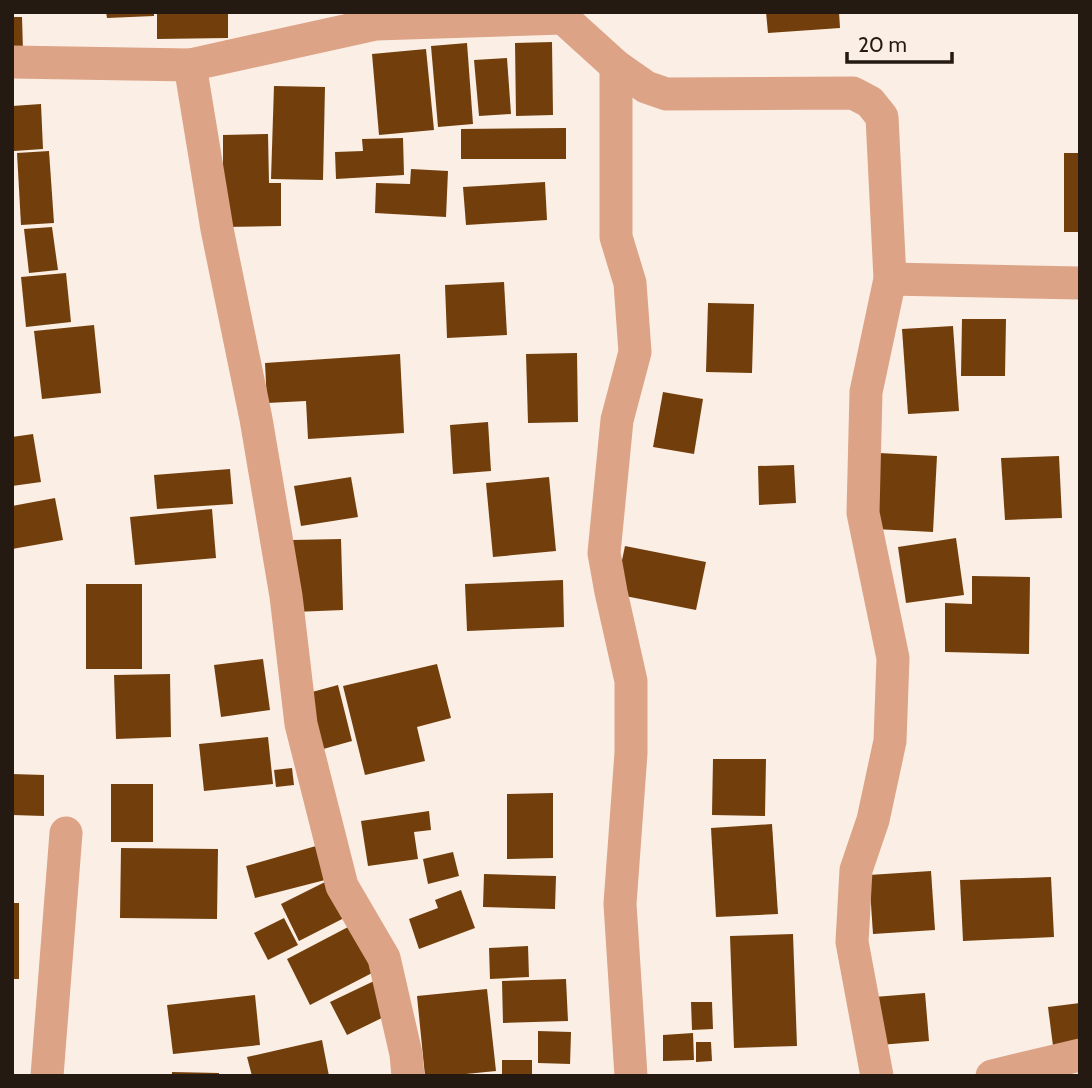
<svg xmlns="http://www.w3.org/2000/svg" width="1092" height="1088" viewBox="0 0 1092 1088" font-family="Cabin,sans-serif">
<rect width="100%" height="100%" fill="#fbeee4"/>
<!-- building -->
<g fill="#723f0c">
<path d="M 106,12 L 154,12 L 154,16 L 107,18 Z"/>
<path d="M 157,12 L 228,12 L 228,38 L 157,39 Z"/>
<path d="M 766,12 L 839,12 L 840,28 L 768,33 Z"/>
<path d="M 12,17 L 22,17 L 23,51 L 12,52 Z"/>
<path d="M 552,42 L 553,115 L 516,116 L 515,43 Z"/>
<path d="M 467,43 L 473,124 L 438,127 L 431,46 Z"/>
<path d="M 426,49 L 434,130 L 379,135 L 372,54 Z"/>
<path d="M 507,58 L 511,114 L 479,116 L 474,60 Z"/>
<path d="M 274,86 L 325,87 L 323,180 L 271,179 Z"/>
<path d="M 41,104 L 43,149 L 14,151 L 12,106 Z"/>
<path d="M 566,128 L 566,159 L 461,159 L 461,129 Z"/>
<path d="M 268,134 L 269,183 L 281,183 L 281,226 L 223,227 L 223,135 Z"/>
<path d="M 403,138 L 404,175 L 336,179 L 335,152 L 363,151 L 362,139 Z"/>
<path d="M 49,151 L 54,223 L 21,225 L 17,153 Z"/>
<rect x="1064" y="153" width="16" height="79"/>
<path d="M 411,169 L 448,171 L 446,217 L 375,213 L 376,183 L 410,184 Z"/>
<path d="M 545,182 L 547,220 L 466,225 L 463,187 Z"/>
<path d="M 52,227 L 58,270 L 29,273 L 24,229 Z"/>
<path d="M 66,273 L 71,322 L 26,327 L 21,277 Z"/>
<path d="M 504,282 L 507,335 L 447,338 L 445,285 Z"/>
<path d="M 708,303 L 754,304 L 752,373 L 706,372 Z"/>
<path d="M 962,319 L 1006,319 L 1005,376 L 961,376 Z"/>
<path d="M 94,325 L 101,393 L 42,399 L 34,331 Z"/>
<path d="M 953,326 L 959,411 L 908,414 L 902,329 Z"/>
<path d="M 577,353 L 578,422 L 528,423 L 526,354 Z"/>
<path d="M 400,354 L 404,433 L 308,439 L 306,401 L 267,403 L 265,363 Z"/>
<path d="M 663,392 L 703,399 L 694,454 L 653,447 Z"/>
<path d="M 488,422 L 491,471 L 453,474 L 450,425 Z"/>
<path d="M 33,434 L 41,482 L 12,486 L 12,437 Z"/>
<path d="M 879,453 L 937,456 L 933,532 L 875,529 Z"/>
<path d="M 1059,456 L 1062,518 L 1005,520 L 1001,458 Z"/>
<path d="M 794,465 L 796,503 L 759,505 L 758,466 Z"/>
<path d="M 230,469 L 233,504 L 157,509 L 154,475 Z"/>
<path d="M 351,477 L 358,517 L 301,526 L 294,486 Z"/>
<path d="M 549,477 L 556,551 L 493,557 L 486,483 Z"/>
<path d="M 55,498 L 63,540 L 12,549 L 12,506 Z"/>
<path d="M 212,509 L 216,558 L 135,565 L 130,517 Z"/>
<path d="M 956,538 L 964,595 L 906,603 L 898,547 Z"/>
<path d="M 341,539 L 343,610 L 294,612 L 292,540 Z"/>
<path d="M 625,546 L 706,562 L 696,610 L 615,594 Z"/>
<path d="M 972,576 L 1030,577 L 1029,654 L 945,652 L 945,603 L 972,604 Z"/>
<path d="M 563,580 L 564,627 L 467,631 L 465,584 Z"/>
<rect x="86" y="584" width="56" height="85"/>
<path d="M 263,659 L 270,710 L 221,717 L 214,665 Z"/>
<path d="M 437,664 L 451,718 L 417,727 L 425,761 L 365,775 L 343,686 Z"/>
<path d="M 170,674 L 171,737 L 116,739 L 114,675 Z"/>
<path d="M 338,685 L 352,741 L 316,751 L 301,695 Z"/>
<path d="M 268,737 L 273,784 L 204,791 L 199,744 Z"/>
<path d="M 713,759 L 766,759 L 765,816 L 712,815 Z"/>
<path d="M 292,768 L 294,785 L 276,787 L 274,770 Z"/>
<path d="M 12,774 L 44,775 L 44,816 L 12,815 Z"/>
<rect x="111" y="784" width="42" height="58"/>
<path d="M 553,793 L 553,858 L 507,859 L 507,794 Z"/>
<path d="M 429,811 L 431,830 L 414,832 L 418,859 L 368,866 L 361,821 Z"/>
<path d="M 772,824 L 778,914 L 716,917 L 711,828 Z"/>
<path d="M 316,846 L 325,880 L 255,898 L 246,866 Z"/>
<path d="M 121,848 L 218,849 L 217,919 L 120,918 Z"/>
<path d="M 453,852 L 459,876 L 428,884 L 423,859 Z"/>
<path d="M 931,871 L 935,930 L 873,934 L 869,875 Z"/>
<path d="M 484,874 L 556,876 L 555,909 L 483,907 Z"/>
<path d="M 1051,877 L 1054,937 L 963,941 L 960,880 Z"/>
<path d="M 331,879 L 350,915 L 299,941 L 281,904 Z"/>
<path d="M 461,890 L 475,928 L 419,949 L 409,919 L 438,908 L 435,900 Z"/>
<rect x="12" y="903" width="7" height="76"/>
<path d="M 284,918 L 298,945 L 268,960 L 254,933 Z"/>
<path d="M 350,926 L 374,972 L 310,1005 L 287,959 Z"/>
<path d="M 793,934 L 797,1046 L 734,1048 L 730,936 Z"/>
<path d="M 528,946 L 529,977 L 490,979 L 489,948 Z"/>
<path d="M 566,979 L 568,1021 L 503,1023 L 502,981 Z"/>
<path d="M 374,981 L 390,1014 L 347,1035 L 330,1002 Z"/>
<path d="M 487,989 L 496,1071 L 446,1076 L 425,1076 L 417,996 Z"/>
<path d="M 925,993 L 929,1041 L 879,1045 L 874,997 Z"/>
<path d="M 255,995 L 260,1045 L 173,1054 L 167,1005 Z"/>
<path d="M 691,1002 L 712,1002 L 713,1029 L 692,1030 Z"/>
<path d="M 1080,1003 L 1080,1042 L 1053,1046 L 1048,1007 Z"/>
<path d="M 538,1031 L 571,1032 L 570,1064 L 538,1063 Z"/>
<path d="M 693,1033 L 694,1060 L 663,1061 L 663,1035 Z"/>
<path d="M 322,1040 L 329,1076 L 252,1076 L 247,1057 Z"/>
<path d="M 696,1042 L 711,1042 L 712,1061 L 696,1062 Z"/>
<rect x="502" y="1060" width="30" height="16"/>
<path d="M 172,1072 L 219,1073 L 219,1076 L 172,1076 Z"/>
</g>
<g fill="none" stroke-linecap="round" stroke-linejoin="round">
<!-- minor -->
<g stroke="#dca386" stroke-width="33">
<path d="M 12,62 L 190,65 L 376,24 L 563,18 L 616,66 L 646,87 L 666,94 L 853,93 L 870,102 L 882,117 L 890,279 L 866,392 L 863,513 L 893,658 L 890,741 L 873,820 L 856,870 L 852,942 L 877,1076"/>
<path d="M 190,65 L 217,229 L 256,419 L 286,596 L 301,724 L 342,886 L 384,958 L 406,1054 L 408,1076"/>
<path d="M 616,66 L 616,237 L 630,283 L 635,352 L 617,420 L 604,553 L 611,592 L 631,681 L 631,753 L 620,904 L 631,1076"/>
<path d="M 890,279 L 1080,283"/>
<path d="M 47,1076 L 66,833"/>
<path d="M 992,1076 L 1080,1055"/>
</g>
</g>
<!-- border -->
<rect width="1092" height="1088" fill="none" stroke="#251a11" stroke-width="28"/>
<!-- scale -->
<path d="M847 52v10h105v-10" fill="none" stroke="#251a11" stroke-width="3.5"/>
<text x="858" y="52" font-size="21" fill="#251a11" stroke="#fbeee4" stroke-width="5" paint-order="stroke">20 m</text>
</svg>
